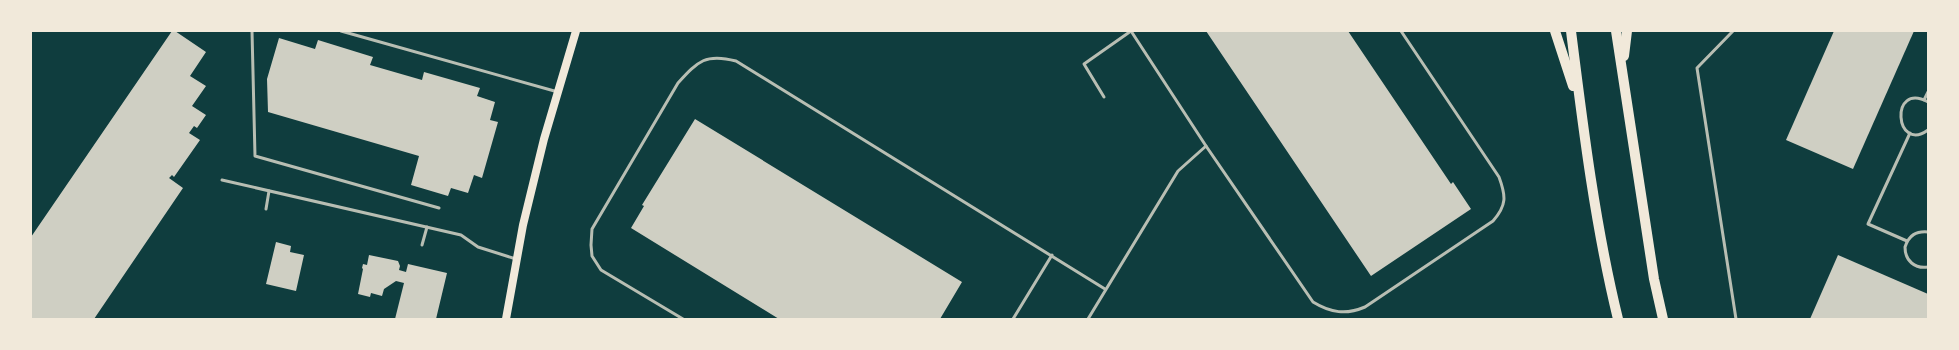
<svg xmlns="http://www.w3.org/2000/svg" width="1959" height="350" viewBox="0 0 1959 350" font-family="Bitter,serif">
<rect width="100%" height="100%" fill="#0f3d3e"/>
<!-- building -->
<g fill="#cfcfc3">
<path d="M 172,31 L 175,31 L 206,52 L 190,76 L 206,86 L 192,106 L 206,115 L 197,128 L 194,126 L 189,133 L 200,140 L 174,177 L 172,175 L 169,178 L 183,188 L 94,319 L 31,319 L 31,237 Z"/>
<path d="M 1206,31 L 1348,31 L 1451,184 L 1453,182 L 1471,209 L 1371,276 Z"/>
<path d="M 1834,31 L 1914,31 L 1853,169 L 1786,140 Z"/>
<path d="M 279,38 L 315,49 L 318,40 L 373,57 L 370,65 L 422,80 L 424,72 L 480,88 L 477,96 L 495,102 L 490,120 L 498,122 L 482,178 L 474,175 L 468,193 L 451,188 L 448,196 L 411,185 L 419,156 L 268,112 L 267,79 Z"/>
<path d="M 695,119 L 962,282 L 940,319 L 779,319 L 631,228 L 644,206 L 642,205 Z"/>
<path d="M 276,242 L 291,246 L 290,252 L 304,255 L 296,291 L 266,284 Z"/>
<path d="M 369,255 L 398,261 L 400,266 L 399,270 L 406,272 L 408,264 L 447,273 L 436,319 L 395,319 L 404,283 L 396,281 L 384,289 L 382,296 L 371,293 L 370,297 L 358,294 L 363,269 L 362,268 L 363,264 L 367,265 Z"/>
<path d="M 1838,255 L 1928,294 L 1928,319 L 1810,319 Z"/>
</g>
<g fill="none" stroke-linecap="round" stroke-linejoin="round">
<!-- service -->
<g stroke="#b8beb3" stroke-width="3">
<path d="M 252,31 L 255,156 L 439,208"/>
<path d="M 341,31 L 558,92"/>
<path d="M 1131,31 L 1206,146"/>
<path d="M 1733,31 L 1697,68 L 1736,319"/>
<path d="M 1104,97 L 1084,64 L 1131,31"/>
<path d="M 1924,100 L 1928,92"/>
<path d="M 1928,102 C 1889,81 1895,154 1928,130"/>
<path d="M 222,180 L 461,235 L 478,247 L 516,259"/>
<path d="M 266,209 L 269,191"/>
<path d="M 1928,232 C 1916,231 1909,235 1905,247 C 1905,261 1915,269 1928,267"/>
<path d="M 1907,241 L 1868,224 L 1910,133"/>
<path d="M 422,245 L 427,227"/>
<path d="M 683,319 L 601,270 L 592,256 L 591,245 L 592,229 L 678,83 C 698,61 706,53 736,61 L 1105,289"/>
<path d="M 1013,319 L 1052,255"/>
<path d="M 1088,319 L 1178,171 L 1206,146 L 1313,302 C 1331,313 1346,315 1365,307 L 1493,221 C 1507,205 1506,196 1499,177 L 1401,31"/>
</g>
<!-- secondary -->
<path stroke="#f1e9da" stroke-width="8" d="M 506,319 L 523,225 L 544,139 L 576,31"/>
<!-- motorway -->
<g stroke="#f1e9da" stroke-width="10">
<path d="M 1555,31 L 1573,86"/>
<path d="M 1571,31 C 1583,127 1595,225 1618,319"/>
<path d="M 1616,31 L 1654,279 L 1663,319"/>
<path d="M 1624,56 L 1627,31"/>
</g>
</g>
<!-- border -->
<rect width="1959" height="350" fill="none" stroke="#f1e9da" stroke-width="64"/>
</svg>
